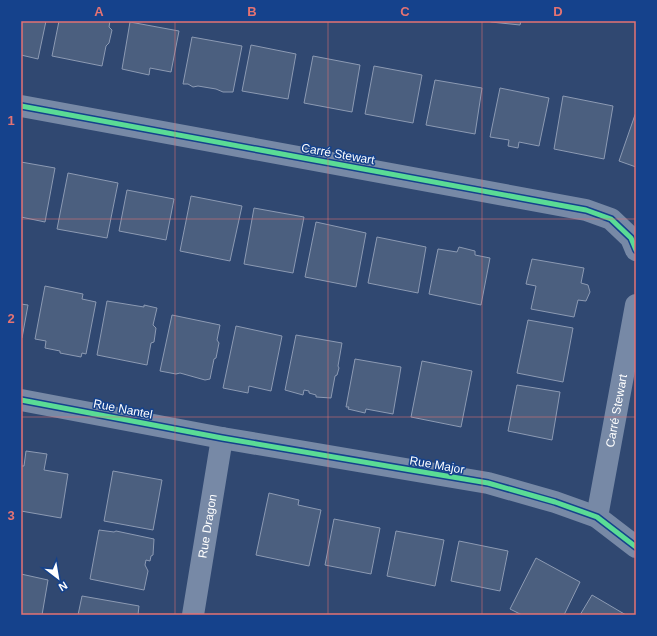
<svg xmlns="http://www.w3.org/2000/svg" width="657" height="636" viewBox="0 0 657 636" font-family="Helvetica,sans-serif">
<rect width="100%" height="100%" fill="#304871"/>
<!-- building -->
<g fill="#4b5f7f" stroke="#8c9ab3">
<path d="M 21,21 L 46,21 L 38,59 L 21,55 Z"/>
<path d="M 59,21 L 110,21 L 109,27 L 112,30 L 109,43 L 106,46 L 102,66 L 52,56 Z"/>
<path d="M 489,21 L 521,21 L 520,25 L 491,22 Z"/>
<path d="M 130,22 L 179,31 L 171,72 L 150,68 L 149,75 L 122,69 Z"/>
<path d="M 192,37 L 242,46 L 233,92 L 223,92 L 216,89 L 198,86 L 193,87 L 188,84 L 183,84 Z"/>
<path d="M 251,45 L 296,54 L 288,99 L 242,91 Z"/>
<path d="M 313,56 L 360,65 L 352,112 L 304,103 Z"/>
<path d="M 374,66 L 422,75 L 413,123 L 365,114 Z"/>
<path d="M 435,80 L 482,88 L 475,134 L 426,125 Z"/>
<path d="M 500,88 L 549,98 L 539,146 L 519,142 L 518,148 L 508,146 L 509,140 L 490,137 Z"/>
<path d="M 563,96 L 613,106 L 604,159 L 554,149 Z"/>
<path d="M 636,112 L 636,167 L 619,161 Z"/>
<path d="M 21,162 L 55,168 L 45,222 L 21,217 Z"/>
<path d="M 68,173 L 118,183 L 107,238 L 57,229 Z"/>
<path d="M 127,190 L 174,199 L 166,240 L 119,231 Z"/>
<path d="M 191,196 L 242,206 L 230,261 L 180,251 Z"/>
<path d="M 254,208 L 304,217 L 293,273 L 244,264 Z"/>
<path d="M 316,222 L 366,233 L 356,287 L 305,277 Z"/>
<path d="M 377,237 L 426,247 L 418,293 L 368,283 Z"/>
<path d="M 459,247 L 475,251 L 475,255 L 490,258 L 481,305 L 429,294 L 438,249 L 457,252 Z"/>
<path d="M 532,259 L 584,268 L 581,283 L 588,285 L 590,292 L 586,301 L 578,300 L 574,317 L 531,309 L 536,286 L 526,284 Z"/>
<path d="M 45,286 L 83,294 L 82,299 L 96,302 L 86,354 L 82,353 L 81,357 L 60,353 L 60,351 L 45,348 L 46,341 L 35,339 Z"/>
<path d="M 107,301 L 144,307 L 144,305 L 157,308 L 153,325 L 156,328 L 154,342 L 151,343 L 147,365 L 97,355 Z"/>
<path d="M 21,304 L 28,305 L 22,338 L 21,338 Z"/>
<path d="M 172,315 L 220,325 L 217,340 L 219,343 L 216,358 L 214,359 L 210,379 L 205,380 L 180,373 L 176,374 L 160,371 Z"/>
<path d="M 528,320 L 573,328 L 563,382 L 517,373 Z"/>
<path d="M 236,326 L 282,336 L 271,391 L 249,386 L 248,393 L 223,388 Z"/>
<path d="M 296,335 L 342,343 L 338,366 L 339,368 L 337,375 L 335,376 L 331,398 L 316,397 L 316,395 L 309,393 L 309,391 L 304,390 L 303,395 L 285,390 Z"/>
<path d="M 355,359 L 401,367 L 393,414 L 366,409 L 365,413 L 348,409 L 349,407 L 346,407 Z"/>
<path d="M 422,361 L 472,371 L 461,427 L 411,417 Z"/>
<path d="M 517,385 L 560,392 L 552,440 L 508,431 Z"/>
<path d="M 26,451 L 47,454 L 44,470 L 68,474 L 61,518 L 21,511 L 21,466 L 24,466 Z"/>
<path d="M 113,471 L 162,480 L 153,530 L 104,521 Z"/>
<path d="M 269,493 L 299,500 L 298,505 L 321,510 L 309,566 L 256,555 Z"/>
<path d="M 334,519 L 380,528 L 371,574 L 325,565 Z"/>
<path d="M 99,530 L 114,532 L 116,531 L 154,539 L 153,555 L 151,556 L 150,561 L 146,560 L 145,565 L 148,571 L 144,590 L 90,579 Z"/>
<path d="M 396,531 L 444,540 L 435,586 L 387,576 Z"/>
<path d="M 459,541 L 508,551 L 500,591 L 451,581 Z"/>
<path d="M 536,558 L 580,582 L 564,615 L 522,615 L 510,609 Z"/>
<path d="M 21,574 L 48,580 L 42,615 L 21,615 Z"/>
<path d="M 592,595 L 626,615 L 580,615 Z"/>
<path d="M 82,596 L 139,606 L 138,615 L 78,615 Z"/>
</g>
<g fill="none" stroke-linecap="round" stroke-linejoin="round">
<!-- street -->
<g stroke="#7789a6" stroke-width="22">
<path d="M 21,106 L 586,210 L 611,219 L 631,238 L 636,250"/>
<path d="M 21,400 L 222,438 L 488,483 L 555,502 L 597,517 L 636,547"/>
<path id="s1" d="M 597,517 L 636,305"/>
<path id="s2" d="M 193,615 L 222,438"/>
</g>
<defs>
<g id="cycleway">
<path d="M 21,106 L 586,210 L 611,219 L 631,238 L 636,250"/>
<path d="M 21,400 L 222,438 L 488,483 L 555,502 L 597,517 L 636,547"/>
</g>
</defs>
<!-- cycleway casing -->
<use href="#cycleway" stroke="#15428c" stroke-width="8"/>
<!-- cycleway -->
<use href="#cycleway" stroke="#5adb95" stroke-width="5"/>
</g>
<!-- grid -->
<path fill="none" stroke="#e47373" stroke-width="1" stroke-opacity="0.55" d="M 175,21 L 175,615M 328,21 L 328,615M 482,21 L 482,615M 21,219 L 636,219M 21,417 L 636,417"/>
<g text-anchor="middle" dominant-baseline="central" stroke-width="3" stroke-linejoin="round" paint-order="stroke">
<!-- street labels -->
<g font-size="12" fill="#fff" stroke="#15428c">
<text transform="translate(338 154) rotate(10)">Carré Stewart</text>
<text transform="translate(123 409) rotate(11)">Rue Nantel</text>
<text stroke="none"><textPath href="#s1" startOffset="108">Carré Stewart</textPath></text>
<text transform="translate(437 465) rotate(10)">Rue Major</text>
<text stroke="none"><textPath href="#s2" startOffset="90">Rue Dragon</textPath></text>
</g>
</g>
<!-- border -->
<rect width="657" height="636" fill="none" stroke="#15428c" stroke-width="44"/>
<!-- north arrow -->
<g transform="translate(58 578) rotate(149)" stroke="#15428c" stroke-width="3" paint-order="stroke">
<path d="M0-3L7 15L0 10L-7 15Z" fill="#ffffff"/>
<text y="-6" font-size="11" font-weight="bold" text-anchor="middle" fill="#ffffff">N</text>
</g>
<rect x="22" y="22" width="613" height="592" fill="none" stroke="#e47373" stroke-width="1.5"/>
<g font-size="13" text-anchor="middle" font-weight="bold" fill="#e47373">
<text x="99" y="16">A</text>
<text x="252" y="16">B</text>
<text x="405" y="16">C</text>
<text x="558" y="16">D</text>
<text x="11" y="125">1</text>
<text x="11" y="323">2</text>
<text x="11" y="520">3</text>
</g>
</svg>
